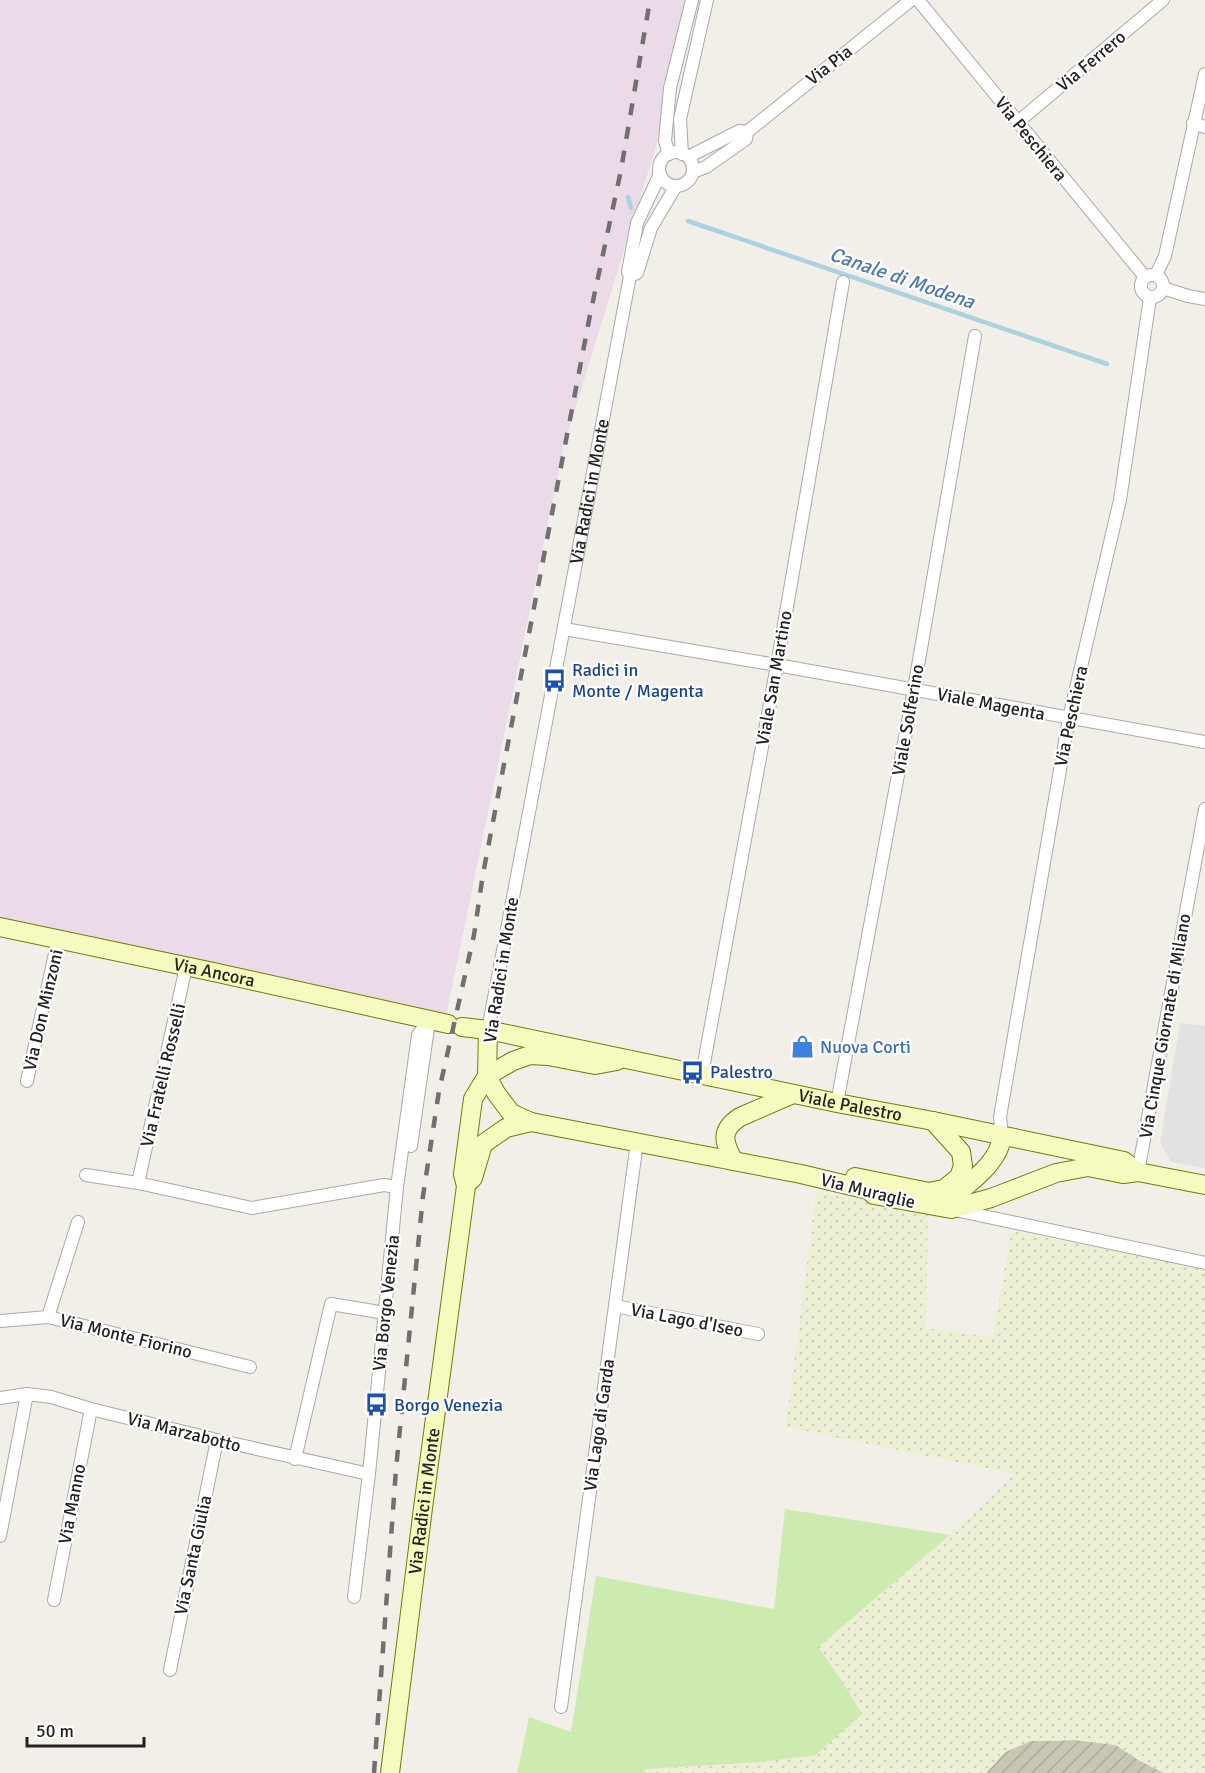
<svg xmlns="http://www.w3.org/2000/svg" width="1205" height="1773" viewBox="0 0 1205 1773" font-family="Signika,sans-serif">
<defs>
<pattern id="construction-furrows" width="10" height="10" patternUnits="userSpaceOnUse" patternTransform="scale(1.5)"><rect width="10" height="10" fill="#c7c7b4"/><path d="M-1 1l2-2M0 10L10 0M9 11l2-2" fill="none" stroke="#abab9a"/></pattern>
<pattern id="farmland-dots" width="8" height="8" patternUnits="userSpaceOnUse" patternTransform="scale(1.5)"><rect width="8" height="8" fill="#eef0d5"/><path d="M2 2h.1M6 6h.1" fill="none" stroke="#ccceb7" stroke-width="1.8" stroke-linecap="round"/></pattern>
</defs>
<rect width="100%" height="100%" fill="#f2efe9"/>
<!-- industrial -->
<path fill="#ebdbe8" d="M 0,0 L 694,0 L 670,101 L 564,445 L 446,1016 L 0,925 Z"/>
<!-- construction -->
<path fill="url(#construction-furrows)" d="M 1075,1740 L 1116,1745 L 1137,1759 L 1164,1773 L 986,1773 L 1005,1752 L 1031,1741 Z"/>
<!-- farmland -->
<path fill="url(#farmland-dots)" d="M 816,1192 L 928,1211 L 926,1328 L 993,1337 L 1011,1231 L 1205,1268 L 1205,1773 L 1164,1773 L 1137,1759 L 1116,1745 L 1075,1740 L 1031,1741 L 1005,1752 L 986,1773 L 643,1773 L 644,1769 L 762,1762 L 816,1755 L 842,1681 L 817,1647 L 950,1535 L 1015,1474 L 786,1427 Z"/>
<!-- grass -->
<path fill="#cdebb0" d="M 785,1509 L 950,1535 L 818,1647 L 842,1681 L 862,1714 L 816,1755 L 762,1762 L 645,1769 L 643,1773 L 517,1773 L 529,1717 L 571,1732 L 596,1576 L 774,1609 Z"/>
<!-- parking -->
<path fill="#e2e2e2" d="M 1180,1023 L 1205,1026 L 1205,1168 L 1171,1162 L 1160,1143 Z"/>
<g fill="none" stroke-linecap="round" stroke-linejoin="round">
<!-- stream -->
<g stroke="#aad3df" stroke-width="4.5">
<path d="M 628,197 L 631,208"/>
<path d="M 688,221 L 1107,364"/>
</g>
<defs>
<g id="street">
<path d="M 918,0 L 1145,277"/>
<path d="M 1018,122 L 1163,0"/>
<path d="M 1193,123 L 1205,127"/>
<circle cx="676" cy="169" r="17"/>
<path d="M 669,154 L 665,141 L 670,88 L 692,0"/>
<path d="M 682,154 L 680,119 L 707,0"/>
<path d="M 688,157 L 739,131 L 747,132"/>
<path d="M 693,172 L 706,167 L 746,139 L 747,132 L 911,0"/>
<circle cx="1152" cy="286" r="11"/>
<path d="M 1156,275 L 1165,256 L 1205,74"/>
<path d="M 630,276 L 637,273 L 651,228 L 676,186"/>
<path d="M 1163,288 L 1188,296 L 1205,299"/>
<path d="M 564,629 L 777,665 L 1205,742"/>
<path id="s1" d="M 488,1030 L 630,276 L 628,272 L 637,223 L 660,174"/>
<path d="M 702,1074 L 777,665 L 843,282"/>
<path d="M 27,1081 L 58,940"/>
<path d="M 837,1103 L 914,689 L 975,336"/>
<path d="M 1002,1136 L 1000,1117 L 1069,718 L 1120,500 L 1150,298"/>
<path d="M 411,1146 L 429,1021"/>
<path d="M 1138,1172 L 1205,809"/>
<path d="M 86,1175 L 138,1183 L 252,1208 L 384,1185 L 397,1187"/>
<path d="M 138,1183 L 186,967"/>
<path d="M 955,1210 L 1205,1263"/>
<path d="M 615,1306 L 758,1334"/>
<path d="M 48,1317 L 78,1222"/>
<path d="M 0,1321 L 48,1317 L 250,1367"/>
<path d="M 0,1398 L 27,1394 L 51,1397 L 91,1409 L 217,1440 L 369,1474"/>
<path d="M 295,1459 L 331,1304 L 385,1313"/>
<path d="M 0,1536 L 27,1394"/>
<path d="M 354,1597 L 369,1474 L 397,1187 L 418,1035 L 429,1020"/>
<path d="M 54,1600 L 91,1409"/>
<path d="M 170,1670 L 217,1440"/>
<path d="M 561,1707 L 637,1142"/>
</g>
<g id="secondary">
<path id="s2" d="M 0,927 L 218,973 L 448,1024"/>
<path id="s3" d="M 462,1027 L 488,1030 L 837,1103 L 933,1121 L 1124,1161 L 1138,1172"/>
<path d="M 487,1076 L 496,1093 L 511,1113 L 531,1122 L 801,1174 L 868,1190 L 874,1195 L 951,1209 L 991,1198 L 1056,1173 L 1088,1167 L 1123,1174 L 1138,1172 L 1205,1185"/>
<path d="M 487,1076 L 513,1061 L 530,1055 L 548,1056 L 595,1065 L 617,1061"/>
<path d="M 734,1161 C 723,1142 720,1130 740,1117 L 793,1094"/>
<path d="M 855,1177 L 929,1192 L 944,1189 L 959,1177 L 963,1166 L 961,1152 L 933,1121"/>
<path d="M 467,1184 L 473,1178 L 483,1144 L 506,1128 L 531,1122"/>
<path d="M 951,1196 L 954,1196 C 973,1180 1000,1161 1002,1136"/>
<path id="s4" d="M 390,1773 L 423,1508 L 466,1186 L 463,1174 L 473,1099 L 487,1076 L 488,1030"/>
</g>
</defs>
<!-- street casing -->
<use href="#street" stroke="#a9a9a9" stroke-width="14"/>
<!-- secondary casing -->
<use href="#secondary" stroke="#707d05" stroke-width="20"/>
<!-- street -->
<use href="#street" stroke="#fff" stroke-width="12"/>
<!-- secondary -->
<use href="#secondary" stroke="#f7fabf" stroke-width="18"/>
<!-- rail -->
<path stroke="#707070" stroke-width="4.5" stroke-dasharray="12 12" stroke-linecap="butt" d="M 374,1773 L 396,1469 L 423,1196 L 439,1091 L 474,935 L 483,874 L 590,315 L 621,170 L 650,0"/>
</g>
<!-- icons -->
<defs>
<symbol id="bus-bare" viewBox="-9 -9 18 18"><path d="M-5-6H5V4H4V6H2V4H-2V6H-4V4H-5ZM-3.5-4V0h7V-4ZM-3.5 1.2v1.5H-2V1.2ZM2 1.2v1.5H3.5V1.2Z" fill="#1a4fb4" stroke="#fff" stroke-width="2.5" paint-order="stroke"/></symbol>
<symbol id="shop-bare" viewBox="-9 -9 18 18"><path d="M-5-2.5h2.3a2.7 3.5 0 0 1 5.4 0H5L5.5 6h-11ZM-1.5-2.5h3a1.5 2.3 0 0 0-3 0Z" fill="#3f7fe0" stroke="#fff" stroke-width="2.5" paint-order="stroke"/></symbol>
</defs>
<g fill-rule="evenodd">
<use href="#bus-bare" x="538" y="664" width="33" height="33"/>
<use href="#shop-bare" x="786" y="1030" width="33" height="33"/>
<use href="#bus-bare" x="676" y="1056" width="33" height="33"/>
<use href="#bus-bare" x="360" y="1388" width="33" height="33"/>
</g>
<g text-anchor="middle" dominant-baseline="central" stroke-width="4.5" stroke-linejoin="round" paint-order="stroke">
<!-- street labels -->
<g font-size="18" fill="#222" stroke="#fff">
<text transform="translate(1091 61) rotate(-40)">Via Ferrero</text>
<text transform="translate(829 65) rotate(-38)">Via Pia</text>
<text transform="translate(1031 139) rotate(51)">Via Peschiera</text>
<text stroke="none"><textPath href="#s1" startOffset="548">Via Radici in Monte</textPath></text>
<text transform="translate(774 678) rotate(-80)">Viale San Martino</text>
<text transform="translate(991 704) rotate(11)">Viale Magenta</text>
<text transform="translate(1071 716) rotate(-78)">Via Peschiera</text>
<text transform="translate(908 720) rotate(-80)">Viale Solferino</text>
<text transform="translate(501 970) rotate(-81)">Via Radici in Monte</text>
<text stroke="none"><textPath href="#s2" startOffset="219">Via Ancora</textPath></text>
<text transform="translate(43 1010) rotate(-77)">Via Don Minzoni</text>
<text transform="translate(1165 1026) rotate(-80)">Via Cinque Giornate di Milano</text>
<text transform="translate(163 1075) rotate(-77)">Via Fratelli Rosselli</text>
<text stroke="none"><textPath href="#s3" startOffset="396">Viale Palestro</textPath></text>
<text transform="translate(868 1191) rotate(14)">Via Muraglie</text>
<text transform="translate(386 1303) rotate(-84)">Via Borgo Venezia</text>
<text transform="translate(687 1320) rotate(11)">Via Lago d'Iseo</text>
<text transform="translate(126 1336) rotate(14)">Via Monte Fiorino</text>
<text transform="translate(599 1425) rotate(-82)">Via Lago di Garda</text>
<text transform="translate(184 1432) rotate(14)">Via Marzabotto</text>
<text stroke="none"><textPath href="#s4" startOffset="274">Via Radici in Monte</textPath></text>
<text transform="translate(72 1504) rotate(-79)">Via Manno</text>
<text transform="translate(193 1555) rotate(-78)">Via Santa Giulia</text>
</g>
<!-- transit labels -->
<g font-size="18" fill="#164399" stroke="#fff" text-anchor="start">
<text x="572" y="670">Radici in<tspan x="572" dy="21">Monte / Magenta</tspan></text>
<text x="710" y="1072">Palestro</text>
<text x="394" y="1405">Borgo Venezia</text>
</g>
<!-- shop labels -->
<g font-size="18" fill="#366cbe" stroke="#fff" text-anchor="start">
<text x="820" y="1047">Nuova Corti</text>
</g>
<!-- water labels -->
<g font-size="20" font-style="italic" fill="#4a7aab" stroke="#fff">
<text transform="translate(902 278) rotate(19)">Canale di Modena</text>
</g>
</g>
<!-- scale -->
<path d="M27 1737v9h117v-9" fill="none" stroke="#222222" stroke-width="3"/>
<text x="36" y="1737" font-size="18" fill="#222222" stroke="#ffffff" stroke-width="4.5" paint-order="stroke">50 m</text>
</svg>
